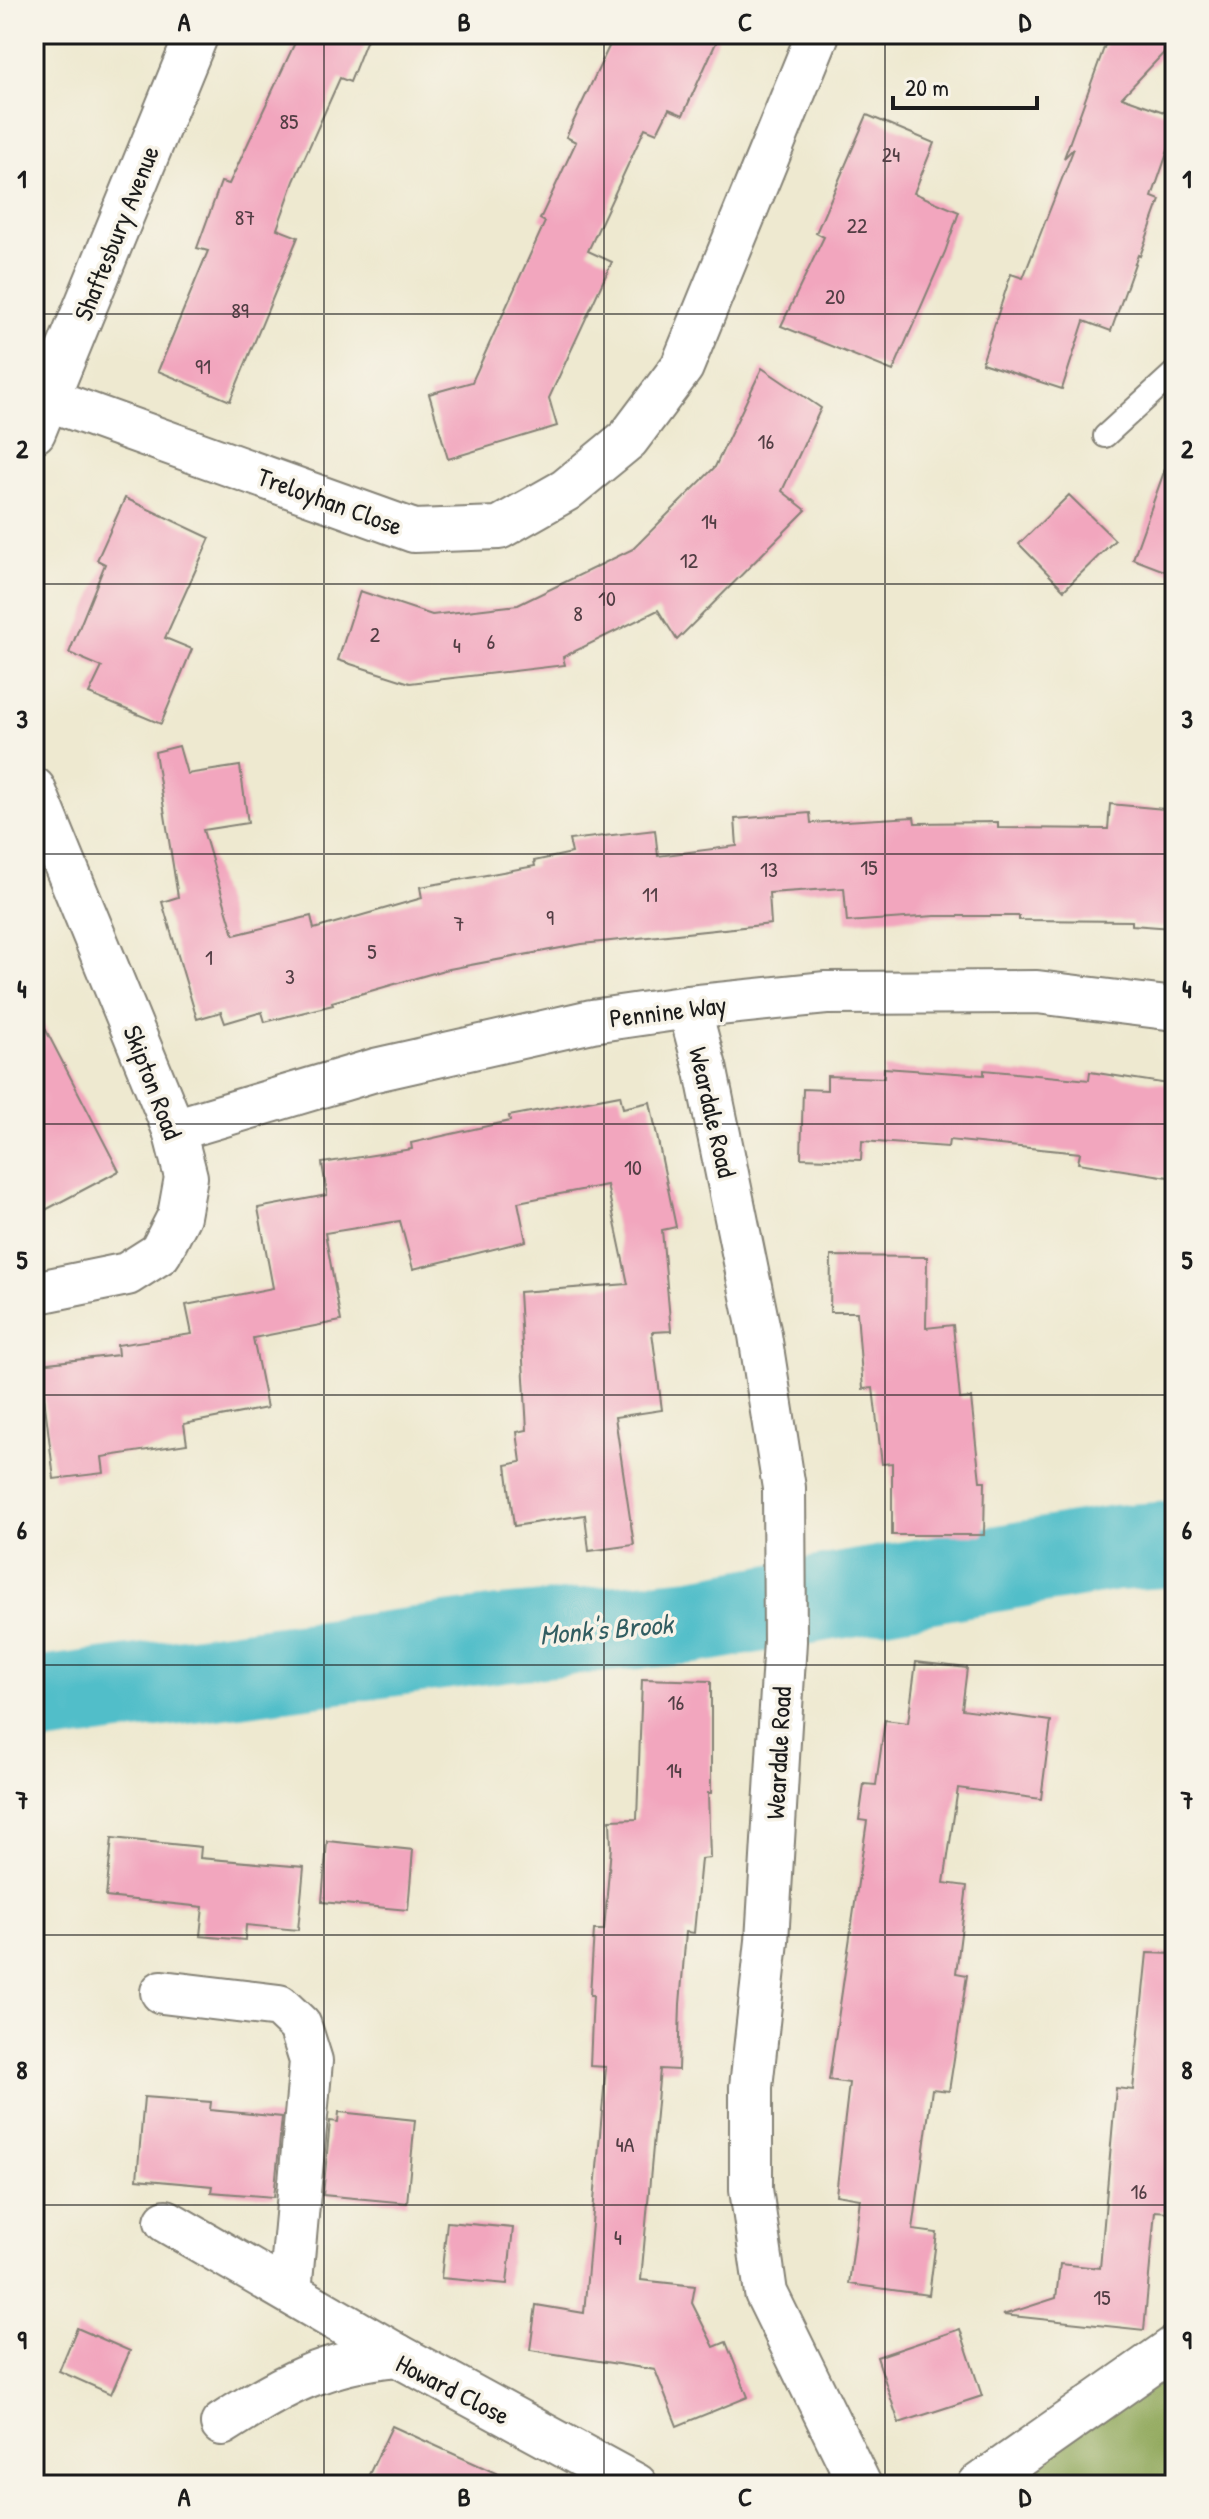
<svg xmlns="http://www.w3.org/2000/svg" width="1209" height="2519" viewBox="0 0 1209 2519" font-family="'Patrick Hand',sans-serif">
<rect width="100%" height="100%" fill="#f7f3e8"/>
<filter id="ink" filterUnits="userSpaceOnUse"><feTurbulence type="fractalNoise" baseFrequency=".0125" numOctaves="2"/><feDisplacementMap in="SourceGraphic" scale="16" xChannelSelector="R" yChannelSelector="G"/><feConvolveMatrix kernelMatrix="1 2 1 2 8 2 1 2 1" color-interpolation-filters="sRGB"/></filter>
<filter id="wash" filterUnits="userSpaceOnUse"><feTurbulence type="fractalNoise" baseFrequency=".006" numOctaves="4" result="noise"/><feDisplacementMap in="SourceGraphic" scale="32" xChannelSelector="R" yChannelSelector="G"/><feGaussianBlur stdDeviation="1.8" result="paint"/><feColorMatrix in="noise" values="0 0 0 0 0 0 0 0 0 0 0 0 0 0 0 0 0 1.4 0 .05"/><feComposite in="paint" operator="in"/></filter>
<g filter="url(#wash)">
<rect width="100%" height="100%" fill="#eee9d0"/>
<!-- forest -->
<path fill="#8ba455" stroke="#546038" stroke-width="2" d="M 1175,2355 L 1175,2485 L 1004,2485 Z"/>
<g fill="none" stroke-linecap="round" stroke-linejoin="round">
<!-- river -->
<path stroke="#51bec9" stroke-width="86" d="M 34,1701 L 501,1639 L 693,1621 L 1116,1548 L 1175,1544"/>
</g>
<g id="blocks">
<!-- building -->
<g fill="#f2a6be">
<path d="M 299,34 L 369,34 L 350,82 L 340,78 L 294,181 L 277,229 L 298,237 L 230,401 L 158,371 L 208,251 L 197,248 L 221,182 L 229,184 Z"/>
<path d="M 615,34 L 720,34 L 683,115 L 669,109 L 657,133 L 645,128 L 588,251 L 612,262 L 549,398 L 557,426 L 448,459 L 429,394 L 472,382 L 545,222 L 540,219 L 576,142 L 566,137 Z"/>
<path d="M 1109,34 L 1175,34 L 1175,41 L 1122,97 L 1175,116 L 1175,130 L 1152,197 L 1160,200 L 1140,256 L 1138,255 L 1111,331 L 1084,321 L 1062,389 L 982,363 L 1011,274 L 1023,278 L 1038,240 L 1074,148 L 1064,158 Z"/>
<path d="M 867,115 L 934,143 L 914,193 L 959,212 L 945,252 L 893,371 L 781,326 L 824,237 L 816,233 Z"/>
<path d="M 762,368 L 821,408 L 782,491 L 806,510 L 677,640 L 658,610 L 563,657 L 565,665 L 410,683 L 338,660 L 360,591 L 432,615 L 518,605 L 633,549 L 715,467 Z"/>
<path d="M 1170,455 L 1175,456 L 1175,575 L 1133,559 Z"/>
<path d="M 1069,495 L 1115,540 L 1064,590 L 1019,544 Z"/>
<path d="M 125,498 L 210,538 L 165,638 L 192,649 L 161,724 L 89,694 L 102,667 L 69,653 L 105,564 L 97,560 Z"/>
<path d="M 179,746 L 187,774 L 240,766 L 248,823 L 203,830 L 234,935 L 311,916 L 314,929 L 422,898 L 420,887 L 535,866 L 534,861 L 572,853 L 569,840 L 655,830 L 658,856 L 737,846 L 735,819 L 810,813 L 811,823 L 914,817 L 915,823 L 998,822 L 998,828 L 1108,829 L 1110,804 L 1175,810 L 1175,893 L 1172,928 L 1132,925 L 1132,921 L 1019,920 L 1019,916 L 935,916 L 847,922 L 844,888 L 769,893 L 771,924 L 582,944 L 444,970 L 332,1002 L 333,1005 L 265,1022 L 262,1012 L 225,1023 L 221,1012 L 197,1019 L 162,902 L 178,897 L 155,752 Z"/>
<path d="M 34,1007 L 119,1171 L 34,1216 Z"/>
<path d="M 884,1068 L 984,1075 L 984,1070 L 1089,1080 L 1090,1072 L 1175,1085 L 1175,1178 L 1078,1163 L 1080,1153 L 949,1140 L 948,1147 L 862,1141 L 861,1160 L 801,1158 L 803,1089 L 827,1090 L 827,1076 L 884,1078 Z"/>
<path d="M 620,1095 L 623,1108 L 650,1102 L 676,1227 L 662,1230 L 671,1331 L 652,1332 L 662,1410 L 615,1417 L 634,1545 L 589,1551 L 585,1515 L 514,1526 L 506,1465 L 521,1462 L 517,1432 L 527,1430 L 519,1292 L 628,1284 L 607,1185 L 518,1202 L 526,1241 L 413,1269 L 400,1221 L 325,1233 L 341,1321 L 253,1338 L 267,1408 L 184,1424 L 187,1444 L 102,1457 L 104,1473 L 54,1479 L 40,1364 L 118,1355 L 117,1345 L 192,1334 L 186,1305 L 273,1288 L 258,1208 L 327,1195 L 322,1163 L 412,1149 L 411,1143 L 510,1121 L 509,1116 Z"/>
<path d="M 831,1256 L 927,1257 L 926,1328 L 953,1325 L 960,1399 L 971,1398 L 980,1481 L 985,1481 L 984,1535 L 892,1535 L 892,1463 L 882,1464 L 873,1388 L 863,1389 L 857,1312 L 830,1312 Z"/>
<path d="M 916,1662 L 967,1668 L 962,1709 L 1051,1721 L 1041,1799 L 958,1788 L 944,1883 L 967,1886 L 956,1973 L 967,1975 L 949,2091 L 932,2089 L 913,2230 L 937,2233 L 929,2295 L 849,2284 L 860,2199 L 836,2195 L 849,2083 L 829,2080 L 867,1821 L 859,1820 L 864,1784 L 876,1785 L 885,1720 L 908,1723 Z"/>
<path d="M 642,1679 L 711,1681 L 711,1793 L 708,1793 L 710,1858 L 701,1859 L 694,1933 L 686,1932 L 680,2004 L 678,2070 L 660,2069 L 641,2280 L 695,2286 L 692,2303 L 714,2347 L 726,2342 L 748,2397 L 677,2426 L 655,2370 L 530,2350 L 536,2305 L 584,2313 L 606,2067 L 590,2066 L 593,1995 L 590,1995 L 594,1930 L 604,1930 L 611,1847 L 610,1820 L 637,1819 Z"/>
<path d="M 112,1838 L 201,1847 L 200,1858 L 304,1867 L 298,1930 L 246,1925 L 245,1940 L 200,1936 L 203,1907 L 106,1897 Z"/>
<path d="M 327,1841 L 413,1850 L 408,1910 L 322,1902 Z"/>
<path d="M 1147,1953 L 1175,1954 L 1175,2175 L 1169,2212 L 1155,2211 L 1144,2330 L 1003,2315 L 1056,2298 L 1060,2264 L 1100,2268 L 1116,2088 L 1133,2090 Z"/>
<path d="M 144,2097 L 211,2102 L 210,2110 L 282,2117 L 274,2197 L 211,2192 L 212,2186 L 137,2179 Z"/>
<path d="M 339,2112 L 415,2120 L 407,2203 L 323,2195 L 330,2121 L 338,2122 Z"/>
<path d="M 447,2222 L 513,2228 L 507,2284 L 441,2278 Z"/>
<path d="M 77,2328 L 130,2351 L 111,2394 L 59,2371 Z"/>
<path d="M 960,2329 L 982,2396 L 899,2423 L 877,2357 Z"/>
<path d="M 392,2426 L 522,2485 L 364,2485 Z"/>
</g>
</g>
</g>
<g filter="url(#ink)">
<use href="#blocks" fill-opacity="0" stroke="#858276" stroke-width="2"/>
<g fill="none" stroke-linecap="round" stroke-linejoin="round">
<defs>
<path id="service" d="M 1105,436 L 1175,372"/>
<g id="minor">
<path d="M 47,399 L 414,531 L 499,528 L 566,490 L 628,439 L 682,367 L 818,34"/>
<path d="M 34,432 L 197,34"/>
<path d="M 34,789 L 174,1130 L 186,1177 L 179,1216 L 160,1253 L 127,1274 L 34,1293"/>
<path d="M 689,1007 L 706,1071 L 760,1335 L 784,1488 L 785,1641 L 767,1941 L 751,2087 L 751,2189 L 766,2293 L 860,2485"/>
<path d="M 174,1130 L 375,1070 L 592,1021 L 689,1007 L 826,993 L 1037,992 L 1175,1009"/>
<path d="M 162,1992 L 279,2006 L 300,2026 L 311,2061 L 290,2292"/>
<path d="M 166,2221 L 397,2355"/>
<path d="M 222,2424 C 282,2385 324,2362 397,2355 L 636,2485"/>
<path d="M 979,2485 L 1175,2347"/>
</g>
</defs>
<!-- service casing -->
<use href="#service" stroke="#858276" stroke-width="26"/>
<!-- minor casing -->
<use href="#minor" stroke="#858276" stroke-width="46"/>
<!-- service -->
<use href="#service" stroke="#fff" stroke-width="22"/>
<!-- minor -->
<use href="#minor" stroke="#fff" stroke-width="42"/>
</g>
</g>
<!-- grid -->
<path fill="none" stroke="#1c1c1c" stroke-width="2" stroke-opacity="0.55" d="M 324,34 L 324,2485M 604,34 L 604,2485M 885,34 L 885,2485M 34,314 L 1175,314M 34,584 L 1175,584M 34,854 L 1175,854M 34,1124 L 1175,1124M 34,1395 L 1175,1395M 34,1665 L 1175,1665M 34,1935 L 1175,1935M 34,2205 L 1175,2205"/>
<g text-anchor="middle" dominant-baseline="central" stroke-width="7" stroke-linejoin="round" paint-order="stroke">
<!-- number labels -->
<g font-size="22" fill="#523e44">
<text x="289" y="121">85</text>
<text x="891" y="154">24</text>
<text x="245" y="217">87</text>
<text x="857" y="225">22</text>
<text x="835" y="296">20</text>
<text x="240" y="310">89</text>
<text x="203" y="366">91</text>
<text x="766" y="441">16</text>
<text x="709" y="521">14</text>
<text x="689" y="560">12</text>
<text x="607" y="598">10</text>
<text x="578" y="613">8</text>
<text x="375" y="634">2</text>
<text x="491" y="641">6</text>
<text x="457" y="645">4</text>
<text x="869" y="867">15</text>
<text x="769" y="869">13</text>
<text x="650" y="894">11</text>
<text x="550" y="917">9</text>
<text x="459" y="923">7</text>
<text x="372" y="951">5</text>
<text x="209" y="957">1</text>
<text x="290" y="976">3</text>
<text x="633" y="1167">10</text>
<text x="676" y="1702">16</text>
<text x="674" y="1770">14</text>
<text x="625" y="2144">4A</text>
<text x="1139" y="2191">16</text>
<text x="618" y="2237">4</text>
<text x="1102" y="2297">15</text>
</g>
<!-- street labels -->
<g font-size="26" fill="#1c1c1c" stroke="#f7f3e8">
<text transform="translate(116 233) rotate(-68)">Shaftesbury Avenue</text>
<text transform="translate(330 501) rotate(20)">Treloyhan Close</text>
<text transform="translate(668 1011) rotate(-7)">Pennine Way</text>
<text transform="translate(153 1082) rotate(69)">Skipton Road</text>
<text transform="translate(713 1112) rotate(77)">Weardale Road</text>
<text transform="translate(778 1753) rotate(-87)">Weardale Road</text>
<text transform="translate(453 2389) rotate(27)">Howard Close</text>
</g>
<!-- water labels -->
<g font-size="28" font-style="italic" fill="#315d61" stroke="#f7f3e8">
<text transform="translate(606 1629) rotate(-5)">Monk's Brook</text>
</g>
</g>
<!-- margin -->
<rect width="1209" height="2519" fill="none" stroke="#f7f3e8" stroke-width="88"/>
<!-- scale -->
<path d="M893 96v12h144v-12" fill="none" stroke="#1c1c1c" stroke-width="4"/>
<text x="905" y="96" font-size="24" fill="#1c1c1c" stroke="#f7f3e8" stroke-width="6" paint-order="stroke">20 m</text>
<rect x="44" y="44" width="1121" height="2431" fill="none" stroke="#1c1c1c" stroke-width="3"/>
<g font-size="26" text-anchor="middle" font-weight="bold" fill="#1c1c1c">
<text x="184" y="31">A</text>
<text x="464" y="31">B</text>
<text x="745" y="31">C</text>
<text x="1025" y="31">D</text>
<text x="22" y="188">1</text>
<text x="1187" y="188">1</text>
<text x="22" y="458">2</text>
<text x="1187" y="458">2</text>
<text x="22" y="728">3</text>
<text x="1187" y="728">3</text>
<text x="22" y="998">4</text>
<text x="1187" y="998">4</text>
<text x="22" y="1269">5</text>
<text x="1187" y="1269">5</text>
<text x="22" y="1539">6</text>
<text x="1187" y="1539">6</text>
<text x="22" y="1809">7</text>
<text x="1187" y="1809">7</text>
<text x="22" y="2079">8</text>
<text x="1187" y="2079">8</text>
<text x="22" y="2349">9</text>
<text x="1187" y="2349">9</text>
<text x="184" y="2506">A</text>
<text x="464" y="2506">B</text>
<text x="745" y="2506">C</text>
<text x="1025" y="2506">D</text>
</g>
</svg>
